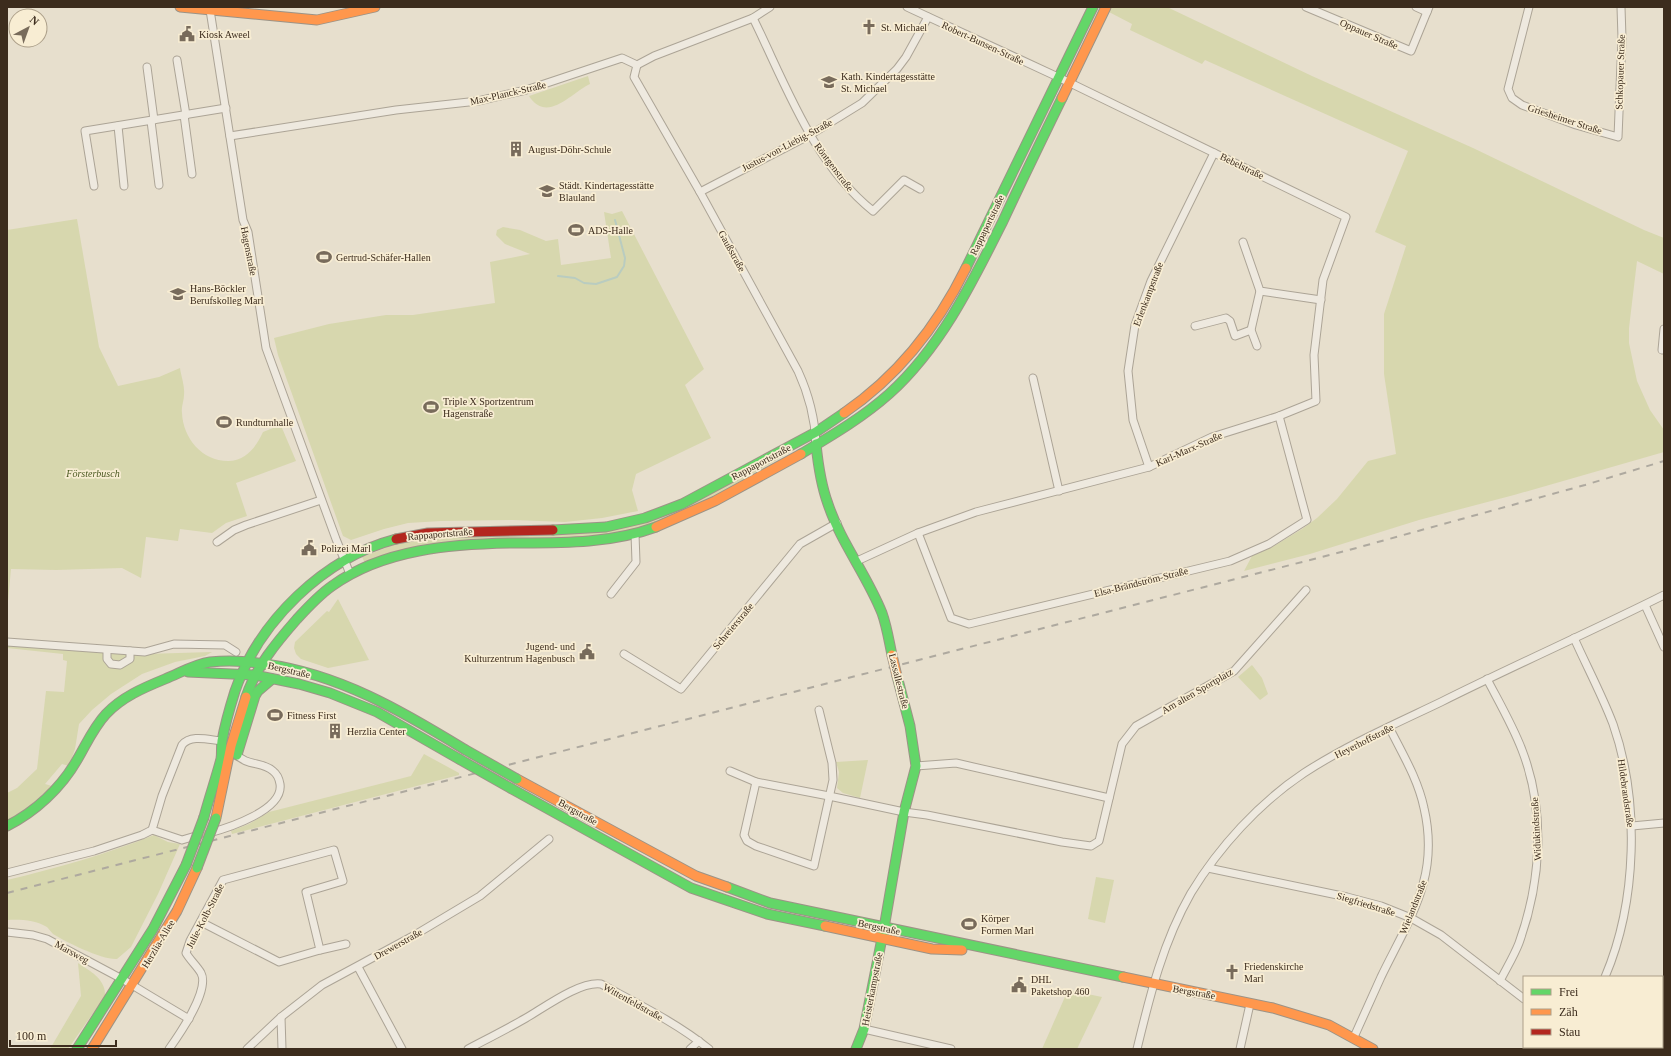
<svg xmlns="http://www.w3.org/2000/svg" width="1671" height="1056" viewBox="0 0 1671 1056" font-family="Georgia,serif">
<rect width="100%" height="100%" fill="#e7dfcd"/>
<!-- green -->
<g fill="#d7d7ae">
<path d="M 1112,7 L 1167,7 L 1312,76 L 1473,148 L 1644,230 L 1664,238 L 1664,274 L 1637,261 L 1629,328 L 1629,343 L 1637,381 L 1650,410 L 1664,430 L 1664,452 L 1514,495 L 1419,520 L 1310,554 L 1244,571 L 1252,556 L 1274,546 L 1302,529 L 1317,518 L 1337,499 L 1368,461 L 1396,454 L 1384,374 L 1384,314 L 1406,246 L 1375,232 L 1408,151 L 1205,60 L 1202,64 L 1130,30 L 1132,24 L 1109,12 Z"/>
<path d="M 588,76 L 590,84 C 571,93 547,124 529,96 Z"/>
<path d="M 622,211 L 704,369 L 685,385 L 711,438 L 636,474 L 632,490 L 638,511 L 602,518 L 565,522 L 513,520 L 441,521 L 408,523 L 384,529 L 351,540 L 343,536 L 278,355 L 274,338 L 329,324 L 386,315 L 413,315 L 495,303 L 490,262 L 530,254 L 505,244 L 496,235 L 497,230 L 503,227 L 520,230 L 546,241 L 558,239 L 561,265 L 611,258 L 604,212 L 612,214 Z"/>
<path d="M 77,219 L 99,347 L 118,386 L 159,377 L 180,368 C 181,376 185,386 184,395 C 184,401 181,407 182,413 C 183,438 202,461 228,461 C 246,461 256,447 263,432 L 273,428 L 282,428 L 296,461 L 236,483 L 247,516 L 226,523 L 212,533 L 180,529 L 178,541 L 146,537 L 141,578 L 122,568 L 56,570 L 11,569 L 7,612 L 7,230 Z"/>
<path d="M 788,451 L 789,453 L 699,505 L 644,527 L 594,537 L 538,538 L 365,563 L 362,557 L 396,544 L 425,538 L 610,530 Z"/>
<path d="M 338,599 L 369,660 L 328,668 L 301,659 L 296,654 L 294,648 L 295,642 L 327,611 L 329,612 Z"/>
<path d="M 7,643 L 145,654 L 212,652 L 205,656 L 175,662 L 142,674 L 111,694 L 92,710 L 79,724 L 75,749 L 69,766 L 62,764 L 45,784 L 52,786 L 27,808 L 7,821 L 7,793 L 17,788 L 37,769 L 46,691 L 64,692 L 67,661 L 63,660 L 63,654 L 7,648 Z"/>
<path d="M 1252,665 L 1262,678 L 1268,694 L 1260,700 L 1238,677 Z"/>
<path d="M 424,754 L 459,773 L 459,775 L 232,834 L 231,831 L 249,824 L 269,812 L 411,776 Z"/>
<path d="M 868,760 L 860,798 L 843,793 L 837,788 L 839,772 L 836,762 Z"/>
<path d="M 154,835 L 168,842 L 180,844 L 158,894 L 131,947 L 117,959 C 102,960 66,942 53,934 C 51,932 49,929 47,927 C 36,920 19,919 7,920 L 7,880 C 57,868 107,854 154,835 Z"/>
<path d="M 1096,877 L 1114,880 L 1105,923 L 1088,919 Z"/>
<path d="M 78,963 C 90,971 106,979 105,996 L 68,1049 L 50,1049 L 81,996 Z"/>
<path d="M 1068,990 L 1102,997 L 1077,1049 L 1042,1049 Z"/>
</g>
<g fill="none" stroke-linecap="round" stroke-linejoin="round">
<!-- stream -->
<path stroke="#b9ccc0" stroke-width="2" d="M 558,276 L 575,278 L 584,283 L 596,284 L 617,277 L 624,266 L 625,258 L 615,220"/>
<defs>
<g id="street">
<path d="M 1306,7 L 1411,51 L 1429,7"/>
<path d="M 1416,7 L 1427,12"/>
<path d="M 1529,7 L 1508,89 L 1512,98 L 1522,105 L 1576,125 L 1618,137 L 1622,38 L 1621,7"/>
<path d="M 210,10 L 243,220 L 248,232 L 266,348 L 336,539 L 350,574"/>
<path d="M 753,18 C 786,85 813,163 873,211 L 904,180 L 920,189"/>
<path d="M 177,60 L 186,115"/>
<path d="M 637,65 L 634,77 L 700,192 L 798,371 C 809,395 815,418 816,444"/>
<path d="M 637,65 L 654,56 L 753,18 L 770,7"/>
<path d="M 147,67 L 154,120"/>
<path d="M 184,115 L 192,174"/>
<path d="M 151,121 L 159,185"/>
<path d="M 118,126 L 124,186"/>
<path d="M 230,136 L 396,110 L 478,101 L 526,90 L 622,58 L 637,65"/>
<path d="M 94,186 L 85,131 L 226,108"/>
<path d="M 700,192 L 810,135 L 862,103 L 897,69 L 906,57 L 928,17"/>
<path d="M 1243,242 L 1260,291 L 1321,300"/>
<path d="M 1195,326 L 1226,318 L 1230,321 L 1235,336 L 1251,330"/>
<path d="M 1664,329 L 1662,350 L 1664,350"/>
<path d="M 1257,346 L 1251,330 L 1260,291"/>
<path d="M 1033,378 L 1059,491"/>
<path d="M 1149,467 L 1133,420 L 1128,371 L 1135,325 L 1151,281 L 1214,153"/>
<path d="M 918,533 L 951,618 L 969,624 L 1230,561 L 1269,544 L 1307,520 L 1279,416"/>
<path d="M 217,542 L 234,530 L 246,525 L 321,500"/>
<path d="M 857,561 L 918,533 L 976,512 L 1149,467 L 1212,437 L 1279,416 L 1316,401 L 1314,355 L 1323,280 L 1346,217 L 1060,78 L 907,7"/>
<path d="M 611,594 L 636,562 L 635,534"/>
<path d="M 1645,605 L 1664,647"/>
<path d="M 1574,638 C 1587,667 1602,695 1613,724 C 1640,801 1637,902 1605,977"/>
<path d="M 7,642 L 145,652 L 174,644 L 225,645 L 236,652"/>
<path d="M 107,650 L 107,659 L 111,664 L 120,665 L 130,659 L 130,651"/>
<path d="M 624,654 L 681,689 L 800,544 L 837,523"/>
<path d="M 1487,679 C 1499,702 1513,726 1522,750 C 1546,812 1541,882 1519,943 C 1514,956 1506,969 1500,981"/>
<path d="M 916,766 L 956,763 L 1109,798"/>
<path d="M 730,771 L 756,782 L 829,796 L 904,812 L 927,815 L 1062,842 L 1091,846 L 1099,841 L 1122,744 L 1136,726 L 1234,671 L 1306,590"/>
<path d="M 756,782 L 744,835 L 747,841 L 756,846 L 814,866 L 833,780 L 832,763 L 819,710"/>
<path d="M 1632,826 L 1664,823"/>
<path d="M 209,833 C 228,828 284,810 280,784 C 279,778 277,774 273,771 C 262,761 247,767 235,753"/>
<path d="M 199,835 L 182,840 L 152,830 L 162,796 L 182,745 C 191,734 209,740 222,741"/>
<path d="M 1208,868 L 1347,897 L 1381,906 L 1411,918 L 1441,935 L 1524,999"/>
<path d="M 7,873 L 94,851 L 142,835 L 152,830"/>
<path d="M 7,932 L 33,935 L 47,939 L 122,979 L 189,1019"/>
<path d="M 320,950 L 346,944"/>
<path d="M 358,967 L 402,1049"/>
<path d="M 281,1017 L 282,1049"/>
<path d="M 864,1029 L 951,1049"/>
<path d="M 1354,1037 C 1363,1017 1372,997 1381,977 C 1410,917 1440,877 1424,808 C 1418,779 1402,753 1389,727"/>
<path d="M 1643,1047 L 1664,1047"/>
<path d="M 169,1049 C 179,1035 210,990 201,973 C 197,966 190,960 186,953 L 190,941 L 223,880 L 334,850 L 343,881 L 306,892 L 320,950 L 279,962 L 201,922"/>
<path d="M 247,1049 L 281,1017 L 322,985 L 413,936 L 480,896 L 549,839"/>
<path d="M 468,1049 C 487,1039 507,1029 526,1018 C 545,1007 580,981 601,984 C 638,1004 677,1023 709,1049"/>
<path d="M 690,1049 L 699,1041"/>
<path d="M 1137,1049 C 1150,995 1163,942 1191,893 C 1219,847 1259,803 1304,773 C 1347,745 1395,724 1441,702 C 1515,665 1590,632 1664,595"/>
<path d="M 1240,1049 L 1250,1004"/>
</g>
<g id="fast">
<path d="M 966,268 L 1093,7"/>
<path d="M 816,444 C 818,464 821,485 828,504 C 841,543 867,575 882,613 C 887,627 889,641 892,655"/>
<path d="M 801,454 C 831,436 862,418 889,394 C 941,347 972,283 1003,221 C 1022,180 1042,139 1062,98"/>
<path d="M 553,530 L 606,527 L 645,518 L 682,504 L 816,432 L 844,413"/>
<path d="M 188,672 L 254,675 L 299,684 L 330,693 L 377,712 L 459,759"/>
<path d="M 246,697 C 256,667 276,643 297,619 C 308,607 319,595 332,586 C 383,549 452,544 512,543 C 561,543 610,544 656,527"/>
<path d="M 237,755 L 255,696 L 258,691 L 272,679"/>
<path d="M 512,789 L 691,888 L 767,914 L 825,926"/>
<path d="M 204,817 C 209,798 216,778 221,759 C 222,753 221,747 222,741 C 225,724 230,707 235,691 C 259,621 324,558 396,539"/>
<path d="M 7,826 C 35,812 61,788 77,760 C 86,745 93,728 106,714 C 122,697 143,688 165,679 C 180,673 195,664 210,662 C 228,660 247,661 265,664 C 339,674 402,711 464,749"/>
<path d="M 727,887 L 770,903 L 1123,977"/>
<path d="M 77,1049 L 153,929 L 186,865"/>
<path d="M 856,1049 L 864,1029 L 884,928 L 904,812 L 916,766 L 910,726 L 897,676"/>
</g>
<g id="slow">
<path d="M 180,7 L 317,20 L 375,7"/>
<path d="M 1062,98 L 1106,7"/>
<path d="M 844,413 C 898,376 937,327 966,268"/>
<path d="M 656,527 L 715,501 L 801,454"/>
<path d="M 517,779 L 696,876 L 727,887"/>
<path d="M 216,818 L 231,746 L 246,697"/>
<path d="M 825,926 L 932,949 L 962,950"/>
<path d="M 1123,977 L 1273,1008 L 1329,1025 L 1373,1049"/>
<path d="M 92,1049 L 177,911 L 197,868"/>
</g>
<path id="jam" d="M 396,539 L 428,533 L 553,530"/>
</defs>
<!-- street casing -->
<use href="#street" stroke="#aca496" stroke-width="9"/>
<!-- fast casing -->
<use href="#fast" stroke="#9c9386" stroke-width="11"/>
<!-- slow casing -->
<use href="#slow" stroke="#9c9386" stroke-width="11"/>
<!-- jam casing -->
<use href="#jam" stroke="#9c9386" stroke-width="11"/>
<!-- street -->
<use href="#street" stroke="#eee9df" stroke-width="7"/>
<!-- fast -->
<use href="#fast" stroke="#63d668" stroke-width="9"/>
<!-- slow -->
<use href="#slow" stroke="#ff974d" stroke-width="9"/>
<!-- jam -->
<use href="#jam" stroke="#b3261e" stroke-width="9"/>
<!-- rail -->
<path stroke="#aea99f" stroke-width="2" stroke-dasharray="7 7" stroke-linecap="butt" d="M 7,893 L 1349,550 L 1585,485 L 1664,461"/>
<defs>
<g id="fast-bridge">
<path d="M 464,749 L 517,779"/>
<path d="M 459,759 L 512,789"/>
<path d="M 186,865 L 204,817"/>
<path d="M 197,868 L 216,818"/>
</g>
<path id="slow-bridge" d="M 892,655 L 897,676"/>
</defs>
<!-- fast-bridge casing -->
<use href="#fast-bridge" stroke="#9c9386" stroke-width="11" stroke-linecap="butt"/>
<!-- slow-bridge casing -->
<use href="#slow-bridge" stroke="#9c9386" stroke-width="11" stroke-linecap="butt"/>
<!-- fast-bridge -->
<use href="#fast-bridge" stroke="#63d668" stroke-width="9"/>
<!-- slow-bridge -->
<use href="#slow-bridge" stroke="#ff974d" stroke-width="9"/>
</g>
<!-- icons -->
<defs>
<symbol id="church-bare" viewBox="-9 -9 18 18"><path d="M-1.2-6h2.4v3.5h3.3v2.4h-3.3V6h-2.4V-.1h-3.3v-2.4h3.3Z" fill="#786b5b" stroke="#f8edd3" stroke-width="2.5" paint-order="stroke"/></symbol>
<symbol id="civic-bare" viewBox="-9 -9 18 18"><path d="M-.6-6.5H3V-4.5H.6V-3L4-1V1h2V6H-6V1h2V-1L-.6-3ZM-1.2 2.5V6h2.4V2.5Z" fill="#786b5b" stroke="#f8edd3" stroke-width="2.5" paint-order="stroke"/></symbol>
<symbol id="school-bare" viewBox="-9 -9 18 18"><path d="M0-5L7-2L0 1L-7-2ZM-4 1L0 2.5L4 1V4Q0 6-4 4Z" fill="#786b5b" stroke="#f8edd3" stroke-width="2.5" paint-order="stroke"/></symbol>
<symbol id="building-bare" viewBox="-9 -9 18 18"><path d="M-4-6H4V6H1V3H-1V6H-4ZM-2.5-4.3h1.7v1.8h-1.7ZM.8-4.3h1.7v1.8H.8ZM-2.5-1h1.7V.8h-1.7ZM.8-1h1.7V.8H.8Z" fill="#786b5b" stroke="#f8edd3" stroke-width="2.5" paint-order="stroke"/></symbol>
<symbol id="stadium-bare" viewBox="-9 -9 18 18"><path d="M0-5a6.5 5 0 1 0 0 10a6.5 5 0 1 0 0-10ZM-3.5-1.8h7v3.6h-7Z" fill="#786b5b" stroke="#f8edd3" stroke-width="2.5" paint-order="stroke"/></symbol>
</defs>
<g fill-rule="evenodd">
<use href="#church-bare" x="858" y="16" width="22" height="22"/>
<use href="#civic-bare" x="176" y="23" width="22" height="22"/>
<use href="#school-bare" x="818" y="71" width="22" height="22"/>
<use href="#building-bare" x="505" y="138" width="22" height="22"/>
<use href="#school-bare" x="536" y="180" width="22" height="22"/>
<use href="#stadium-bare" x="565" y="219" width="22" height="22"/>
<use href="#stadium-bare" x="313" y="246" width="22" height="22"/>
<use href="#school-bare" x="167" y="283" width="22" height="22"/>
<use href="#stadium-bare" x="420" y="396" width="22" height="22"/>
<use href="#stadium-bare" x="213" y="411" width="22" height="22"/>
<use href="#civic-bare" x="298" y="537" width="22" height="22"/>
<use href="#civic-bare" x="576" y="641" width="22" height="22"/>
<use href="#stadium-bare" x="264" y="704" width="22" height="22"/>
<use href="#building-bare" x="324" y="720" width="22" height="22"/>
<use href="#stadium-bare" x="958" y="913" width="22" height="22"/>
<use href="#church-bare" x="1221" y="961" width="22" height="22"/>
<use href="#civic-bare" x="1008" y="974" width="22" height="22"/>
</g>
<g text-anchor="middle" dominant-baseline="central" stroke-width="3.5" stroke-linejoin="round" paint-order="stroke">
<!-- poi labels -->
<g font-size="10" fill="#3c2c1d" stroke="#f8edd3" text-anchor="start">
<text x="881" y="27">St. Michael</text>
<text x="199" y="34">Kiosk Aweel</text>
<text x="841" y="76">Kath. Kindertagesstätte<tspan x="841" dy="12">St. Michael</tspan></text>
<text x="528" y="149">August-Döhr-Schule</text>
<text x="559" y="185">Städt. Kindertagesstätte<tspan x="559" dy="12">Blauland</tspan></text>
<text x="588" y="230">ADS-Halle</text>
<text x="336" y="257">Gertrud-Schäfer-Hallen</text>
<text x="190" y="288">Hans-Böckler<tspan x="190" dy="12">Berufskolleg Marl</tspan></text>
<text x="443" y="401">Triple X Sportzentrum<tspan x="443" dy="12">Hagenstraße</tspan></text>
<text x="236" y="422">Rundturnhalle</text>
<text x="321" y="548">Polizei Marl</text>
<text x="575" y="646" text-anchor="end">Jugend- und<tspan x="575" dy="12">Kulturzentrum Hagenbusch</tspan></text>
<text x="287" y="715">Fitness First</text>
<text x="347" y="731">Herzlia Center</text>
<text x="981" y="918">Körper<tspan x="981" dy="12">Formen Marl</tspan></text>
<text x="1244" y="966">Friedenskirche<tspan x="1244" dy="12">Marl</tspan></text>
<text x="1031" y="979">DHL<tspan x="1031" dy="12">Paketshop 460</tspan></text>
</g>
<!-- street labels -->
<g font-size="10" fill="#3c2c1d" stroke="#f8edd3">
<text transform="translate(1369 34) rotate(23)">Oppauer Straße</text>
<text transform="translate(983 43) rotate(25)">Robert-Bunsen-Straße</text>
<text transform="translate(1620 72) rotate(-88)">Schkopauer Straße</text>
<text transform="translate(508 93) rotate(-13)">Max-Planck-Straße</text>
<text transform="translate(1565 119) rotate(18)">Griesheimer Straße</text>
<text transform="translate(787 145) rotate(-28)">Justus-von-Liebig-Straße</text>
<text transform="translate(1242 166) rotate(26)">Bebelstraße</text>
<text transform="translate(834 167) rotate(53)">Röntgenstraße</text>
<text transform="translate(987 225) rotate(-64)">Rappaportstraße</text>
<text transform="translate(249 251) rotate(79)">Hagenstraße</text>
<text transform="translate(732 251) rotate(61)">Gaußstraße</text>
<text transform="translate(1148 294) rotate(-69)">Erlenkampstraße</text>
<text transform="translate(1189 449) rotate(-24)">Karl-Marx-Straße</text>
<text transform="translate(761 462) rotate(-28)">Rappaportstraße</text>
<text transform="translate(440 534) rotate(-5)">Rappaportstraße</text>
<text transform="translate(1141 582) rotate(-14)">Elsa-Brändström-Straße</text>
<text transform="translate(733 626) rotate(-50)">Schreierstraße</text>
<text transform="translate(289 670) rotate(13)">Bergstraße</text>
<text transform="translate(899 681) rotate(76)">Lassallestraße</text>
<text transform="translate(1197 691) rotate(-30)">Am alten Sportplatz</text>
<text transform="translate(1364 741) rotate(-27)">Heyerhoffstraße</text>
<text transform="translate(1626 793) rotate(82)">Hildebrandstraße</text>
<text transform="translate(578 812) rotate(29)">Bergstraße</text>
<text transform="translate(1536 829) rotate(-93)">Widukindstraße</text>
<text transform="translate(1366 904) rotate(17)">Siegfriedstraße</text>
<text transform="translate(1413 907) rotate(-68)">Wielandstraße</text>
<text transform="translate(205 916) rotate(-63)">Julie-Kolb-Straße</text>
<text transform="translate(879 927) rotate(12)">Bergstraße</text>
<text transform="translate(158 944) rotate(-59)">Herzlia-Allee</text>
<text transform="translate(398 944) rotate(-29)">Drewerstraße</text>
<text transform="translate(72 952) rotate(28)">Marsweg</text>
<text transform="translate(872 989) rotate(-79)">Heisterkampstraße</text>
<text transform="translate(1194 992) rotate(10)">Bergstraße</text>
<text transform="translate(633 1002) rotate(29)">Wittenfeldstraße</text>
</g>
<!-- park labels -->
<g font-size="10" font-style="italic" fill="#4c5a22" stroke="#f8edd3">
<text x="93" y="473">Försterbusch</text>
</g>
</g>
<!-- border -->
<rect width="1671" height="1056" fill="none" stroke="#3c2c1d" stroke-width="16"/>
<!-- legend -->
<rect x="1523" y="976" width="140" height="72" fill="#f8edd3" stroke="#ada08a"/>
<rect x="1531" y="989" width="20" height="6" fill="#63d668" stroke="#ada08a"/>
<text x="1559" y="996" font-size="12" fill="#3c2c1d">Frei</text>
<rect x="1531" y="1009" width="20" height="6" fill="#ff974d" stroke="#ada08a"/>
<text x="1559" y="1016" font-size="12" fill="#3c2c1d">Zäh</text>
<rect x="1531" y="1029" width="20" height="6" fill="#b3261e" stroke="#ada08a"/>
<text x="1559" y="1036" font-size="12" fill="#3c2c1d">Stau</text>
<!-- north arrow -->
<g transform="translate(28 28) rotate(41)"><circle r="19" fill="#f8edd3" stroke="#ada08a"/>
<path d="M0-3L7 15L0 10L-7 15Z" fill="#786b5b"/>
<text y="-6" font-size="11" font-weight="bold" text-anchor="middle" fill="#3c2c1d">N</text>
</g>
<!-- scale -->
<path d="M10 1040v6h106v-6" fill="none" stroke="#3c2c1d" stroke-width="2"/>
<text x="16" y="1040" font-size="12" fill="#3c2c1d" stroke="#f8edd3" stroke-width="3" paint-order="stroke">100 m</text>
</svg>
